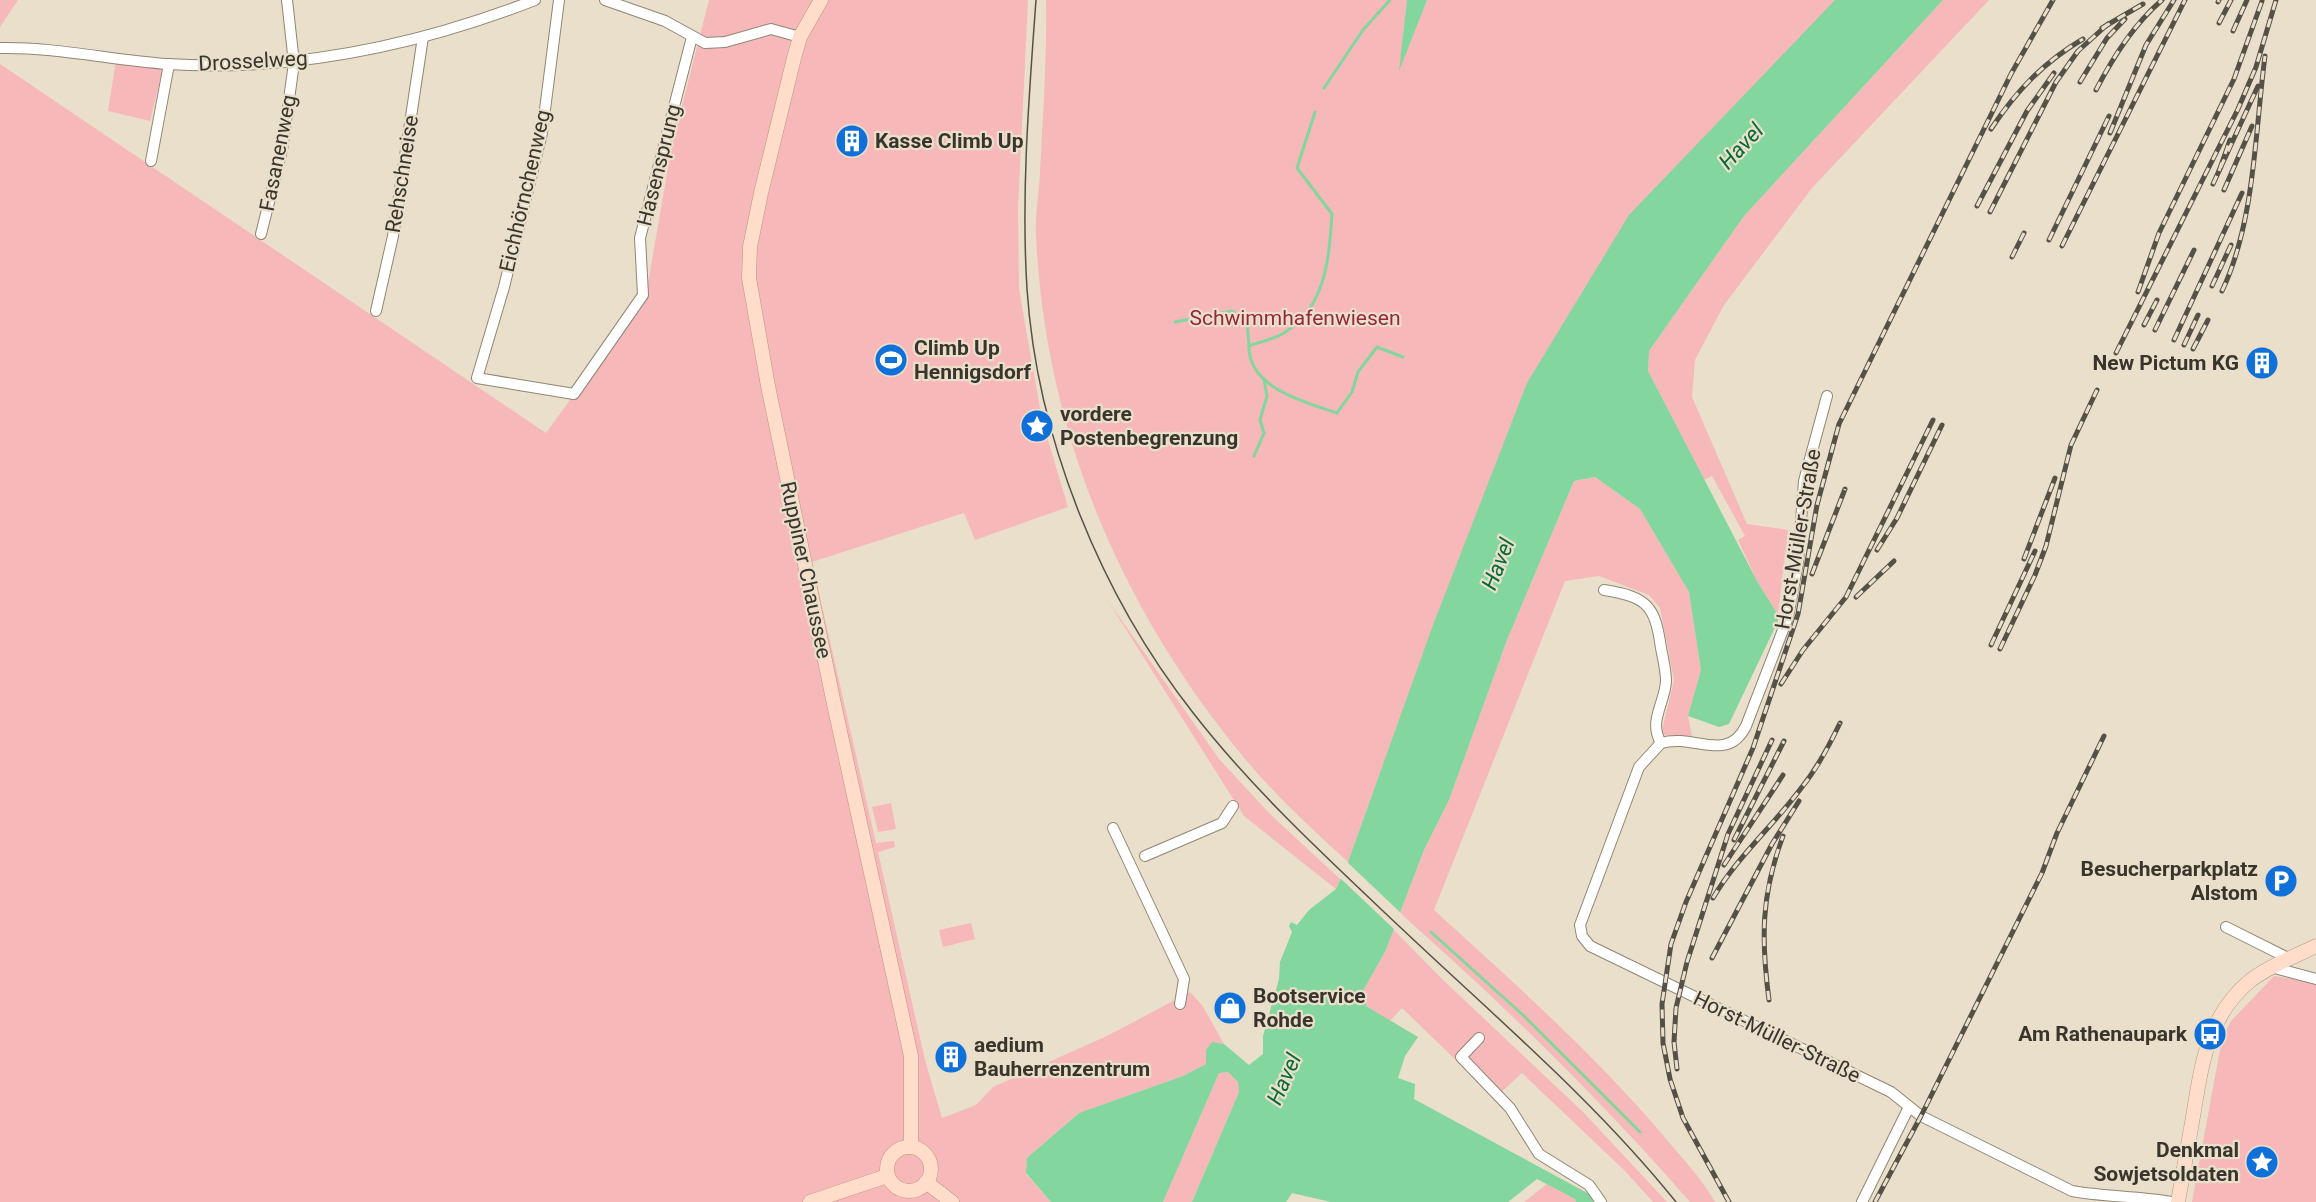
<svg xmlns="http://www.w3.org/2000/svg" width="2316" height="1202" viewBox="0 0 2316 1202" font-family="Roboto,sans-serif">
<rect width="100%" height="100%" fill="#e9dfca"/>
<!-- green -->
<g fill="#f7b8ba">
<path d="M 0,0 L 18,0 L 0,27 Z"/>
<path d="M 709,0 L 1028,0 L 1018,208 L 1019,289 L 1042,420 L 1068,507 L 975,540 L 964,513 L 812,562 L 876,843 L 894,841 L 895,847 L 878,852 L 925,1060 L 942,1118 L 976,1105 L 993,1087 L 1109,1035 L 1190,992 L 1202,1005 L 1224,1044 L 1212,1043 L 1206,1050 L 1206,1064 L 1183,1076 L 1079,1113 L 1027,1158 L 1026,1174 L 1051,1202 L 0,1202 L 0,64 L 546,433 L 646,295 L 672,145 Z"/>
<path d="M 1046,0 L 1407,0 L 1400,65 L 1427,0 L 1843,0 L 1398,723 L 1348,862 C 1313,830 1276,796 1246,760 C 1121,610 1045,431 1036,235 C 1035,215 1039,193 1040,173 C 1043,115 1047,58 1046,0 Z"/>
<path d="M 1943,0 L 1989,0 L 1812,188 L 1724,305 L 1695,360 L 1692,397 L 1747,524 L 1788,530 L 1778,615 L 1757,581 L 1738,540 L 1745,536 L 1712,476 L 1704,480 L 1648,371 L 1649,351 L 1744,216 Z"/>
<path d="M 116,60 L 164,64 L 150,121 L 108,111 Z"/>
<path d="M 1595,477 L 1640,509 L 1689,592 L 1701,670 L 1688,716 L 1692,736 L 1661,735 L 1674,680 L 1660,608 L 1649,595 L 1599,576 L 1565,581 L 1434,910 C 1513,982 1593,1053 1662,1134 C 1680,1156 1701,1177 1715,1202 L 1690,1202 C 1600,1099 1503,1004 1400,913 L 1424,850 L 1449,800 L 1507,640 L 1574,481 Z"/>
<path d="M 1108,601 L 1219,759 L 1270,814 L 1340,879 L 1336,889 L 1244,816 Z"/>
<path d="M 891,803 L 896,829 L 878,832 L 872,807 Z"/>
<path d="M 971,923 L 975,939 L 943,947 L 939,930 Z"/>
<path d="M 1393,929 L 1441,978 L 1584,1113 L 1667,1202 L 1653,1202 L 1625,1171 L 1522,1073 L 1495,1098 L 1402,1008 L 1389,1022 L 1366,1006 L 1364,989 L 1385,952 Z"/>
<path d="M 2274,976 L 2316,982 L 2316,1202 L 2192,1202 L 2222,1039 L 2231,1021 Z"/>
<path d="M 1228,1072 L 1238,1082 L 1239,1092 L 1192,1202 L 1163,1202 L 1219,1073 Z"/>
<path d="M 1547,1184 L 1575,1199 L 1576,1202 L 1524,1202 Z"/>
</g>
<!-- water -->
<g fill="#83d69d">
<path d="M 1407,0 L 1427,0 L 1399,71 Z"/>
<path d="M 1835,0 L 1943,0 L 1744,216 L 1649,351 L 1648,371 L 1757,581 L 1778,615 L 1778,621 L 1729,724 L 1719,727 L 1688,716 L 1701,670 L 1689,592 L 1640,509 L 1595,477 L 1574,481 L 1507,640 L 1449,800 L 1424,850 L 1385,952 L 1364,989 L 1366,1006 L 1418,1037 L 1405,1056 L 1398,1078 L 1415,1084 L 1414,1099 L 1591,1195 L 1593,1202 L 1576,1202 L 1575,1199 L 1537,1179 L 1508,1202 L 1331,1202 L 1292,1193 L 1286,1202 L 1192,1202 L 1239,1092 L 1238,1082 L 1228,1072 L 1219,1073 L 1163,1202 L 1051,1202 L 1026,1173 L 1027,1158 L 1079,1113 L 1183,1076 L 1206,1064 L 1206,1050 L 1212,1042 L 1224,1044 L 1249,1065 L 1263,1054 L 1263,1036 L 1279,979 L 1280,962 L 1292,932 L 1289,926 L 1291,922 L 1297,925 L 1309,910 L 1336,889 L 1348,862 L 1433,625 L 1527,383 L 1629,215 Z"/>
</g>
<!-- pier -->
<path fill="#e9dfca" d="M 1345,860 L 1403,915 L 1396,931 L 1338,876 Z"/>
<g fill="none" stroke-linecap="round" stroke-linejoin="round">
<!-- stream -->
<g stroke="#83d69d" stroke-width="3">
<path d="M 1324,88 L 1363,30 L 1390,0"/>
<path d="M 1315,112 L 1297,168 L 1332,214 C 1329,259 1326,307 1284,333 C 1274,339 1260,342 1249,346 C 1248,388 1305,402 1337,413 L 1352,392 L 1358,372 L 1377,347 L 1403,357"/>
<path d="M 1175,322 L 1232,311 L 1247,322 L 1249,345"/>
<path d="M 1254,456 L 1264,433 L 1260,420 L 1267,396 L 1264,379"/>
<path d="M 1431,932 L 1524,1016 L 1640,1132"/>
</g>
<defs>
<g id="minor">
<path d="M 559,0 L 542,133 L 504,287 L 477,378 L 574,394 L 643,295 L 640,238 L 692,37"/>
<path d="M 605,0 L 665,21 L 705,43 L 725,42 L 771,29 L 800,37"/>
<path d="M 0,48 C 55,47 112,60 167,64 C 292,72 419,45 535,0"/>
<path d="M 151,161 L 169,64"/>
<path d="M 261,234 L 282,150 L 294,63 L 287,0"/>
<path d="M 376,311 L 393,236 L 423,37"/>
<path d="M 1604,590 C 1648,597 1655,606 1661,648 C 1663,659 1666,670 1666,681 C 1665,703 1648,721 1661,743 L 1639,767 L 1580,925 L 1582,936 L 1590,946 L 1891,1092 L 1921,1116 L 2072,1191 C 2105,1197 2138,1196 2171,1202"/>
<path d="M 1661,743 C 1694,733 1727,764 1746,726 L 1788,617 L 1798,562 L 1804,481 L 1827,396"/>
<path d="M 1113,828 L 1184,979 L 1180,1004"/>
<path d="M 1145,856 L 1222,823 L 1233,806"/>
<path d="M 2226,927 L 2288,958"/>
<path d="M 2271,967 L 2316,979"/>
<path d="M 1479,1038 L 1461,1057 L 1510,1108 L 1539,1154 L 1589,1185 L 1601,1202"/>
<path d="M 1862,1202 L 1909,1107"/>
</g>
<g id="major">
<path d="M 821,0 L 800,37 L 794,58 L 761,193 L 750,247 L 749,278 L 768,386 L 834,704 L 911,1056 L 911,1146"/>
<circle cx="909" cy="1169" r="22"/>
<path d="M 926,1182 L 952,1202"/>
<path d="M 810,1202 L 887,1176"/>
<path d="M 2178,1202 C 2183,1172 2189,1141 2194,1111 C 2202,1061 2209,1014 2251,980 C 2271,965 2294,957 2316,946"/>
</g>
</defs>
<!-- minor casing -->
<use href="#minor" stroke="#8f8673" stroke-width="12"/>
<!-- major casing -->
<use href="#major" stroke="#ba947c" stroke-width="15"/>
<!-- minor -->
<use href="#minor" stroke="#fff" stroke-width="10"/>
<!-- major -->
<use href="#major" stroke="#ffddca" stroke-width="14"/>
<!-- tram -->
<path stroke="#565147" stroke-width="1.5" d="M 1036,0 C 1029,96 1021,193 1027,289 C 1037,439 1101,596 1194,714 C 1255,792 1328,859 1400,927 C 1494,1016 1595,1101 1676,1202"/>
<defs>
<g id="rail">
<path d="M 2218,2 L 2219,0"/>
<path d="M 2219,23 L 2231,0"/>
<path d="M 2102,28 L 2143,4"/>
<path d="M 2233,31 L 2247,0"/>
<path d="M 2080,82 L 2107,38 L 2125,19"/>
<path d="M 2096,90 C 2113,57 2134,24 2162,0"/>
<path d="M 1991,129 C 2017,90 2044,62 2083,39"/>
<path d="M 2110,133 L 2146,45 L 2174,0"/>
<path d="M 2219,171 L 2230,140"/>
<path d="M 2213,184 L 2258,86"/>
<path d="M 2224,190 L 2252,126"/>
<path d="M 1977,206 L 2027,111 L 2054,73"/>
<path d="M 1990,212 L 2056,82 L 2078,51 L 2108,24"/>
<path d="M 2049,240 L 2109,116"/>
<path d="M 2062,246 L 2185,0"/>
<path d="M 2012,257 L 2024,233"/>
<path d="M 2212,286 L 2231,245"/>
<path d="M 2222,291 C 2255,222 2255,131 2265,56"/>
<path d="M 2138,292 L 2159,233 L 2234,79 L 2262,1"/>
<path d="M 2144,325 L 2157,300"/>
<path d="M 2155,330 L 2194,250"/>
<path d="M 2174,340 L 2242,193"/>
<path d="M 2184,345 L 2198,315"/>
<path d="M 2193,349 L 2208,320"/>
<path d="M 2116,353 L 2238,109 L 2256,67 L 2276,0"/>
<path d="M 1877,550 L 1897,518 L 1942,425"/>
<path d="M 2024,559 L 2055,478"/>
<path d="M 1812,574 L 1845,489"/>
<path d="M 1856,597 L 1894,561"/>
<path d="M 1991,645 L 2035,551"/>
<path d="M 2000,649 L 2035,575 L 2046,546 L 2071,445 L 2097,390"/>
<path d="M 1781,684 L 1803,650 L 1846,597 L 1933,420"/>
<path d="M 1734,840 L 1784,741"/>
<path d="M 1724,865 L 1783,775"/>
<path d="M 1713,898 C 1737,857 1774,825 1802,787 C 1818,767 1829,746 1840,723"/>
<path d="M 1712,958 L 1772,844 L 1799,801"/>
<path d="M 1769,1000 C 1761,939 1761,895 1783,836"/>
<path d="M 1677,1069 L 1674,1042 L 1676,1008 L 1687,962 L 1728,834 L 1772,740"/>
<path d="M 1729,1202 L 1683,1118 L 1670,1079 L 1663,1043 L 1662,1004 L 1671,944 L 1686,902 L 1753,748 L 1798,614 L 1817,505 L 1839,424 L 2011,74 L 2053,0"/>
<path d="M 1875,1202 L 1921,1116 L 2042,873 L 2057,833 L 2104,736"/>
</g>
</defs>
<!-- rail casing -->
<use href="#rail" stroke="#565147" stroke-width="5"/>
<!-- rail -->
<use href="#rail" stroke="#e9dfca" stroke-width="3" stroke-dasharray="9" stroke-linecap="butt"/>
</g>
<!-- icons -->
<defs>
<symbol id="building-disc" viewBox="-11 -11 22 22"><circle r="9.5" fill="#1070d9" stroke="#e9dfca"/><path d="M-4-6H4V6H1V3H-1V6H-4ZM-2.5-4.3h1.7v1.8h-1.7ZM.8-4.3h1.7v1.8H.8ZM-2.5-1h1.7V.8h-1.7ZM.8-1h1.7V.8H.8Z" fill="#fff"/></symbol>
<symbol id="stadium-disc" viewBox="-11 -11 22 22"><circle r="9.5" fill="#1070d9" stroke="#e9dfca"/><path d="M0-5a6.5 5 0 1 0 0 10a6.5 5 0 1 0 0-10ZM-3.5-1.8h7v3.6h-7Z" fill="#fff"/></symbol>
<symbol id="sight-disc" viewBox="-11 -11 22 22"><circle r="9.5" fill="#1070d9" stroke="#e9dfca"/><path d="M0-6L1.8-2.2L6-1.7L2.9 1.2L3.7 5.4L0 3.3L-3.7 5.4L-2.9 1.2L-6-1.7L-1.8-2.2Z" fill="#fff"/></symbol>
<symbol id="parking-disc" viewBox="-11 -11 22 22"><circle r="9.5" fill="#1070d9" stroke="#e9dfca"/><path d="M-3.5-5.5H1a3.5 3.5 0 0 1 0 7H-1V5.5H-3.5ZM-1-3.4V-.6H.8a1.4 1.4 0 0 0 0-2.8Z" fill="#fff"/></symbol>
<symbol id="shop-disc" viewBox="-11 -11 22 22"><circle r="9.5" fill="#1070d9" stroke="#e9dfca"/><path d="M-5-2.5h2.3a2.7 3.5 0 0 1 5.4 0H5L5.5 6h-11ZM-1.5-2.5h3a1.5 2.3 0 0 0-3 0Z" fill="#fff"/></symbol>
<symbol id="bus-disc" viewBox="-11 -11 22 22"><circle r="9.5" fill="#1070d9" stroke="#e9dfca"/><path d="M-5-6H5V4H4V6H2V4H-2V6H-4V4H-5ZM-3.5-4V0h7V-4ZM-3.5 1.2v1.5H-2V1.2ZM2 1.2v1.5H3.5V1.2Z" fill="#fff"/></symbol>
</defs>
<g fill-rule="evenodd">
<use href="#building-disc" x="833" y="122" width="38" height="38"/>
<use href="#stadium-disc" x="872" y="341" width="38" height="38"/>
<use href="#building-disc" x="2243" y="344" width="38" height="38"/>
<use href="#sight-disc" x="1018" y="407" width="38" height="38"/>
<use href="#parking-disc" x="2262" y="862" width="38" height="38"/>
<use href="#shop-disc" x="1211" y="989" width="38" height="38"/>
<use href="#bus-disc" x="2191" y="1015" width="38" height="38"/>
<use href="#building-disc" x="932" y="1038" width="38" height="38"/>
<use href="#sight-disc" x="2243" y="1143" width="38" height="38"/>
</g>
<g text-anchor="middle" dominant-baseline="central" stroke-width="4.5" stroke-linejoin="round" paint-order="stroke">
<!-- street labels -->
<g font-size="21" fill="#39352d" stroke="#e9dfca">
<text transform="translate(253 61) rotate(-3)">Drosselweg</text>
<text transform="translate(278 153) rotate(-79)">Fasanenweg</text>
<text transform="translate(659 165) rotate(-76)">Hasensprung</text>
<text transform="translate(402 174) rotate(-81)">Rehschneise</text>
<text transform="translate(525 191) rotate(-77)">Eichhörnchenweg</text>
<text transform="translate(1798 539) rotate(-80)">Horst-Müller-Straße</text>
<text transform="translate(806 570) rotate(78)">Ruppiner Chaussee</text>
<text transform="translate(1777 1037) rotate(26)">Horst-Müller-Straße</text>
</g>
<!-- poi labels -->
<g font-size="21" font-weight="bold" fill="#39352d" stroke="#e9dfca" text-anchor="start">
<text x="875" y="141">Kasse Climb Up</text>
<text x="914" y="348">Climb Up<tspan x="914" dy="24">Hennigsdorf</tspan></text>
<text x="2239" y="363" text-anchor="end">New Pictum KG</text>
<text x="1060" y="414">vordere<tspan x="1060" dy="24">Postenbegrenzung</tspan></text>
<text x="2258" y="869" text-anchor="end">Besucherparkplatz<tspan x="2258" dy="24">Alstom</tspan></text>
<text x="1253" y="996">Bootservice<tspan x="1253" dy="24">Rohde</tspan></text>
<text x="2187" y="1034" text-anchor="end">Am Rathenaupark</text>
<text x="974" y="1045">aedium<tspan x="974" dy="24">Bauherrenzentrum</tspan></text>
<text x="2239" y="1150" text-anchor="end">Denkmal<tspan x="2239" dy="24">Sowjetsoldaten</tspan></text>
</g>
<!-- park labels -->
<g font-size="21" fill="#962839" stroke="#e9dfca">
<text x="1295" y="318">Schwimmhafenwiesen</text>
</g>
<!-- water labels -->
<g font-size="22" font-style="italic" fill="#046a37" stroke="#e9dfca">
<text transform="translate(1741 146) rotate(-47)">Havel</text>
<text transform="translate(1498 564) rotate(-68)">Havel</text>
<text transform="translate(1284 1079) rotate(-66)">Havel</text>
</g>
</g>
</svg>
